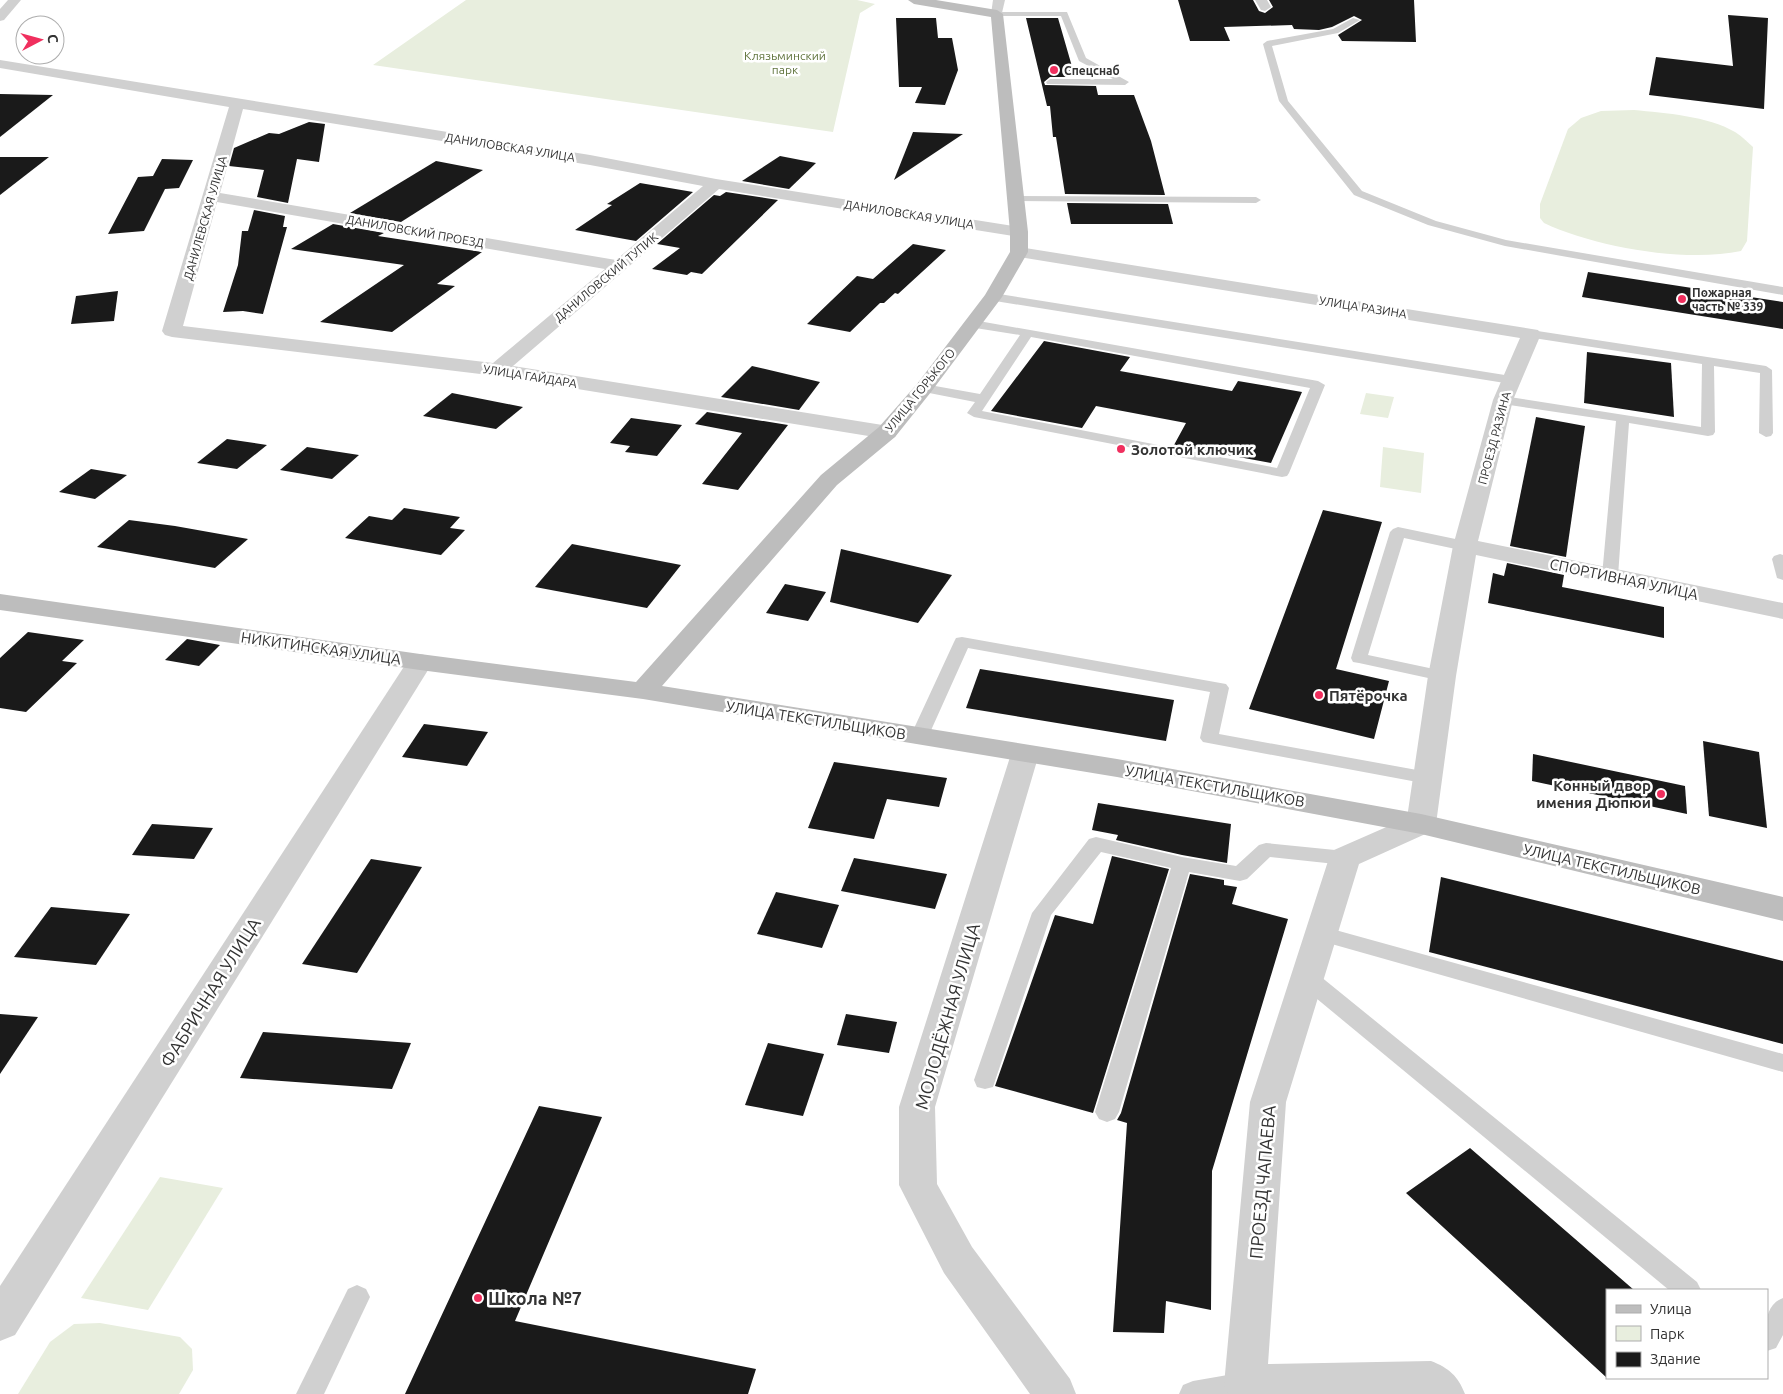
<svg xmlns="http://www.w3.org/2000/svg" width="1783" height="1394" viewBox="0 0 1783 1394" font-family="Ubuntu,sans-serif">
<rect width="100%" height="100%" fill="#fff"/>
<!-- green -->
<g fill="#e8eede">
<path d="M 466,0 L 857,0 L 875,4 L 860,13 L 833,132 L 373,65 Z"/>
<path d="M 1634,110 C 1665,113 1708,116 1735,132 C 1742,136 1748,143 1753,147 L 1747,241 L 1741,251 C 1685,263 1595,247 1544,223 L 1540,218 L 1540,204 L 1568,129 L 1581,118 L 1601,111 Z"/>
<path d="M 1366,393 L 1394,397 L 1388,418 L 1360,414 Z"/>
<path d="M 1383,447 L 1424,453 L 1421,493 L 1380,487 Z"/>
<path d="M 160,1177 L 223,1188 L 148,1310 L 81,1298 Z"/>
<path d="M 100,1323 L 180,1337 L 192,1349 L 193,1370 L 179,1394 L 18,1394 L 50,1342 L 74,1324 Z"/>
</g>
<!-- building -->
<g fill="#1a1a1a">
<path d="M 1178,0 L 1253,0 L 1259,11 L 1265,13 L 1273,7 L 1269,0 L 1414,0 L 1416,42 L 1342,41 L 1338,35 L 1362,20 L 1354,16 L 1332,27 L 1319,30 L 1294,29 L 1292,25 L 1224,27 L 1230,41 L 1190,41 Z"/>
<path d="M 1728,15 L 1768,18 L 1764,109 L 1649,95 L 1656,57 L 1733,66 Z"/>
<path d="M 896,18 L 936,18 L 938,38 L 952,38 L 958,70 L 945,105 L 915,103 L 922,87 L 899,87 Z"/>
<path d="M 1026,18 L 1058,18 L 1073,70 L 1091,70 L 1093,77 L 1050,77 L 1044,82 L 1045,85 L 1096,86 L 1098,95 L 1134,95 L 1151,141 L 1165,195 L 1065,194 L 1056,137 L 1053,137 L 1050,106 L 1047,106 Z"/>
<path d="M 0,94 L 53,95 L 0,137 Z"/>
<path d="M 309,122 L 325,124 L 319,162 L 297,159 L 288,203 L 257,197 L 264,170 L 229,166 L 234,148 L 269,133 L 279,134 Z"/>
<path d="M 913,132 L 963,134 L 894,180 Z"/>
<path d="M 780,156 L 816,163 L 789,189 L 742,181 Z"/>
<path d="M 0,157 L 49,157 L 0,195 Z"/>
<path d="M 162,159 L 193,160 L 179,188 L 165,189 L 144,231 L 108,234 L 138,177 L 153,176 Z"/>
<path d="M 436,161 L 483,170 L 401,222 L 350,213 Z"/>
<path d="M 640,183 L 693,192 L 636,241 L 575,230 L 612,205 L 607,204 Z"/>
<path d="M 726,192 L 778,200 L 702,274 L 691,272 L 687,275 L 652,269 L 680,248 L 657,244 L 714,195 L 720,196 Z"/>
<path d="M 1067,203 L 1168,204 L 1173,224 L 1071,224 Z"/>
<path d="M 254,210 L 285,216 L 283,227 L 287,227 L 263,314 L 243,311 L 223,312 L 238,265 L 242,231 L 248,231 Z"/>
<path d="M 333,224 L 384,233 L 378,236 L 482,252 L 437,284 L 455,286 L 392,332 L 320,322 L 404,265 L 291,249 Z"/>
<path d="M 913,244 L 946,250 L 898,294 L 895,293 L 884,303 L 880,303 L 850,332 L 807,324 L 857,276 L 873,279 Z"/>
<path d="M 1588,272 L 1783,302 L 1783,329 L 1582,297 Z"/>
<path d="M 118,291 L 114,321 L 71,324 L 76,296 Z"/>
<path d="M 1044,341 L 1130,357 L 1120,371 L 1232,391 L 1238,381 L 1302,392 L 1271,463 L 1174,445 L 1186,423 L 1096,406 L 1082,428 L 991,411 Z"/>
<path d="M 1587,352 L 1671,363 L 1674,417 L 1584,403 Z"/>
<path d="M 752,366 L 820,382 L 799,410 L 721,397 Z"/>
<path d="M 452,393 L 523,407 L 496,429 L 423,416 Z"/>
<path d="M 707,412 L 788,425 L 738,490 L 702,484 L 742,433 L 695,424 Z"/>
<path d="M 1536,417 L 1585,426 L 1566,557 L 1510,546 Z"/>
<path d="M 631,418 L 682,425 L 657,456 L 625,452 L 630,446 L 610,443 Z"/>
<path d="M 227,439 L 267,445 L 237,469 L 197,463 Z"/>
<path d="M 307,447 L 359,455 L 332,479 L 280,470 Z"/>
<path d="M 91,469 L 127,475 L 95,499 L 59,492 Z"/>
<path d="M 404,508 L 460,517 L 450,528 L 465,530 L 441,555 L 345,538 L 369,516 L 392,520 Z"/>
<path d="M 1323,510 L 1382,522 L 1336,669 L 1389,681 L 1374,739 L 1249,709 Z"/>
<path d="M 129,520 L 175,526 L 248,539 L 215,568 L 97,547 Z"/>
<path d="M 572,544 L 681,565 L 647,608 L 535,587 Z"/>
<path d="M 841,549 L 952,575 L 918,623 L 830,602 Z"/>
<path d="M 1507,563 L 1564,575 L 1562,587 L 1664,607 L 1664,638 L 1488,603 L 1493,573 L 1504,576 Z"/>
<path d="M 785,584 L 826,592 L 808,621 L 766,613 Z"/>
<path d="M 28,632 L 84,640 L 62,661 L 77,663 L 26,712 L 0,708 L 0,658 Z"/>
<path d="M 187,639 L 220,645 L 199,666 L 165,660 Z"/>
<path d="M 980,669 L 1174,700 L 1166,741 L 966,708 Z"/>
<path d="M 424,724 L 488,732 L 467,766 L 402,757 Z"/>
<path d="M 1703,741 L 1759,752 L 1767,828 L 1709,816 Z"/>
<path d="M 1533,754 L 1685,786 L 1687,814 L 1532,781 Z"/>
<path d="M 834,762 L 947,778 L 939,807 L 887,799 L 874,839 L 808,828 Z"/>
<path d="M 1098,803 L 1231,824 L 1227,863 L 1182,855 L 1116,840 L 1118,835 L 1092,830 Z"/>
<path d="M 152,824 L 213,828 L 194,859 L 132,855 Z"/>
<path d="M 1112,856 L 1169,869 L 1093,1113 L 995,1086 L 1055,915 L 1093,924 Z"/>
<path d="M 854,858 L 947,874 L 935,909 L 841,891 Z"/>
<path d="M 371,859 L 422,867 L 357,973 L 302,964 Z"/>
<path d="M 1190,874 L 1224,880 L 1224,885 L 1237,887 L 1232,904 L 1288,919 L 1212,1171 L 1211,1310 L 1166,1301 L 1164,1333 L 1113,1332 L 1127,1123 L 1117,1120 L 1121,1113 Z"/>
<path d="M 1441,877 L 1783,961 L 1783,1044 L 1429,952 Z"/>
<path d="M 776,892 L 839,905 L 822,948 L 757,934 Z"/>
<path d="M 51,907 L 130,914 L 96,965 L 14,957 Z"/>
<path d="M 0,1014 L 38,1017 L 0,1074 Z"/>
<path d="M 846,1014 L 897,1022 L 889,1053 L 837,1045 Z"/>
<path d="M 263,1032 L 411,1043 L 392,1089 L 240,1078 Z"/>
<path d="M 768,1043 L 824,1054 L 803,1116 L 745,1105 Z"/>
<path d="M 539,1106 L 602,1117 L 515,1321 L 756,1369 L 748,1394 L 405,1394 Z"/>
<path d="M 1470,1148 L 1634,1290 L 1607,1290 L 1607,1378 L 1406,1193 Z"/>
</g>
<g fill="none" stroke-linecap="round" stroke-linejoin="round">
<!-- lane -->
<g fill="#d0d0d0" fill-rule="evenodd">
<path d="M 994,12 L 1067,12 L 1086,58 L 1129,82 L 1125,85 L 1047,84 L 1046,82 L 1050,79 L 1113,79 L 1079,61 L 1061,16 L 997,16 L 993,14 Z"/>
<path d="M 1353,18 L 1360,20 L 1338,33 L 1272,46 L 1288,101 L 1362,191 L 1436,221 L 1506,240 L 1783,287 L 1783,295 L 1505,246 L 1428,225 L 1354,195 L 1279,101 L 1263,44 L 1267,41 L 1333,29 Z"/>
<path d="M 1016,196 L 1256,197 L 1261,200 L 1256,203 L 1012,201 L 1011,199 Z"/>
<path d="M 993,293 L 1511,376 L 1518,380 L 1511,384 L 989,300 L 987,297 Z"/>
<path d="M 973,320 L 1318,381 L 1325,385 L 1289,473 L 1287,476 L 1282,477 L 974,417 L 967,413 L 975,402 L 919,391 L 917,388 L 924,384 L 980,394 L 1020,335 L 969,327 L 967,324 ZM 1031,337 L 1310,388 L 1277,468 L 982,411 Z"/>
<path d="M 1531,330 L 1766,366 L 1772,370 L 1773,433 L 1771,436 L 1766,437 L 1759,433 L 1760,373 L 1714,366 L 1715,432 L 1713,435 L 1708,436 L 1629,423 L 1618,576 L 1616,579 L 1604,579 L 1602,576 L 1616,421 L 1503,404 L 1496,400 L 1503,396 L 1701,427 L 1702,364 L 1527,337 L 1525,334 Z"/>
<path d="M 1398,527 L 1465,541 L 1470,543 L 1473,546 L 1470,549 L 1465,551 L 1404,538 L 1368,655 L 1448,672 L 1451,676 L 1448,680 L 1442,681 L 1359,663 L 1353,662 L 1351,658 L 1390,532 L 1393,529 Z"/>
<path d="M 1780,554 L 1783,555 L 1783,580 L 1777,578 L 1772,559 L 1774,556 Z"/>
<path d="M 962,637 L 1226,684 L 1229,688 L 1219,734 L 1428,772 L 1435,774 L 1437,778 L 1435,782 L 1428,784 L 1203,742 L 1200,738 L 1210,692 L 968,648 L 928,737 L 925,741 L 919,743 L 913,741 L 910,737 L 954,642 L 956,638 Z"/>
<path d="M 1096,837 L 1182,857 L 1236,866 L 1259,845 L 1266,843 L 1345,851 L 1352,853 L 1355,858 L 1352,863 L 1345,865 L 1270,857 L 1247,879 L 1240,881 L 1189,872 L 1119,1112 L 1115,1119 L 1107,1122 L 1099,1119 L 1095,1112 L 1171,868 L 1101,852 L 1051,915 L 993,1087 L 985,1089 L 977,1087 L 974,1080 L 1032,913 L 1089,839 Z"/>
<path d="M 1321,926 L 1783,1054 L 1783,1072 L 1314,939 L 1311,934 L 1314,929 Z"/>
<path d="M 1307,970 L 1315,972 L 1697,1282 L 1701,1290 L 1669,1290 L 1299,984 L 1296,978 L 1299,972 Z"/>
<path d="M 357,1285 L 366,1289 L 370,1297 L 324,1394 L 296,1394 L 348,1289 Z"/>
<path d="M 1783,1298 L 1783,1335 L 1776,1348 L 1767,1351 C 1766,1332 1762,1306 1783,1298 Z"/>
<path d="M 1245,1372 L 1255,1376 L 1259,1385 L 1255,1394 L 1179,1394 L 1183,1385 L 1193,1381 Z"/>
</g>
<!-- street -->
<g fill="#d0d0d0" fill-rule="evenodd">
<path d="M 8,0 L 21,0 L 4,20 L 0,21 L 0,9 Z"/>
<path d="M 993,0 L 1005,0 L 1001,17 L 997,18 L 991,14 Z"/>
<path d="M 1255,0 L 1267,0 L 1271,7 L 1265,11 L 1261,10 Z"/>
<path d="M 0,60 L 590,155 L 716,179 L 1019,227 L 1025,228 L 1028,232 L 1025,236 L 1019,237 L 719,189 L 513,366 L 895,427 L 898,432 L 895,437 L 887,439 L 497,376 L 172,337 L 165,335 L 162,331 L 229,107 L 0,68 ZM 243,109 L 590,165 L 703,186 L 616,260 L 220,193 ZM 217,202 L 605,269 L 493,363 L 183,326 Z"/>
<path d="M 1019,247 L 1538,330 L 1541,334 L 1513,400 L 1478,541 L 1783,603 L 1783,619 L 1476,555 L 1456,676 L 1436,824 L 1432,831 L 1359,864 L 1286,1102 L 1268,1364 L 1431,1361 C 1449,1368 1458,1376 1465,1394 L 1228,1394 L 1224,1385 L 1250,1102 L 1329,858 L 1334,850 L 1407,818 L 1428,676 L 1453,546 L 1493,400 L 1520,338 L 1013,256 L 1010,252 L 1013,248 Z"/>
<path d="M 420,654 L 429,656 L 433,662 L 15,1335 L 0,1341 L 0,1286 L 407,662 L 411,656 Z"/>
<path d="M 1025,745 L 1035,747 L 1039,754 L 935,1107 L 937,1184 L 972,1247 L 1070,1379 L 1076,1394 L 1030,1394 L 944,1273 L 899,1185 L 899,1107 L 1011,754 L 1015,747 Z"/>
</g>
<!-- secondary -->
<path fill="#bdbdbd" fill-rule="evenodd" d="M 908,0 L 936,0 L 997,10 L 1003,14 L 1028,232 L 1028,252 L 1002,297 L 931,392 L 895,437 L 837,485 L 662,686 L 1117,759 L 1421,814 L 1783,897 L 1783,921 L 1421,834 L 1117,777 L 643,699 L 420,670 L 0,610 L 0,594 L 420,654 L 636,682 L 821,475 L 879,427 L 917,384 L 985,295 L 1010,252 L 1010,232 L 991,17 L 914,4 Z"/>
</g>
<!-- markers -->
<g fill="#f02f5e" stroke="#fff" stroke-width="2">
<circle cx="1054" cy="70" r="5"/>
<circle cx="1682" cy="299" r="5"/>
<circle cx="1121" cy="449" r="5"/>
<circle cx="1319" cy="695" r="5"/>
<circle cx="1661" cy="794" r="5"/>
<circle cx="478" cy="1298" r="5"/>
</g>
<g text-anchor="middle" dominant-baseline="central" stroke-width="5" stroke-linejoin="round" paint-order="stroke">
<!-- far-park labels -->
<g font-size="12" fill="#5f733c" stroke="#fff">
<text x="785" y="55">Клязьминский<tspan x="785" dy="14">парк</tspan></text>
</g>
<!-- far-poi labels -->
<g font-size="12" font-weight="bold" fill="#333" stroke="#fff" text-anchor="start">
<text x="1064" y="70">Спецснаб</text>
<text x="1692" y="292">Пожарная<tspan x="1692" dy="14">часть № 339</tspan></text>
</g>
<!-- far-street labels -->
<g font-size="12" fill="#333" stroke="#fff">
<text transform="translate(510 147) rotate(9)">ДАНИЛОВСКАЯ УЛИЦА</text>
<text transform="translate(909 214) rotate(9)">ДАНИЛОВСКАЯ УЛИЦА</text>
<text transform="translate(205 218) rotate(-74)">ДАНИЛЕВСКАЯ УЛИЦА</text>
<text transform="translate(415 231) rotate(10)">ДАНИЛОВСКИЙ ПРОЕЗД</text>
<text transform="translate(606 277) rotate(-40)">ДАНИЛОВСКИЙ ТУПИК</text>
<text transform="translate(1363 307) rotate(9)">УЛИЦА РАЗИНА</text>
<text transform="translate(530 376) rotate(9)">УЛИЦА ГАЙДАРА</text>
<text transform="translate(920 390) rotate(-51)">УЛИЦА ГОРЬКОГО</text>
<text transform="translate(1494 438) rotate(-75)">ПРОЕЗД РАЗИНА</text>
</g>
<!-- poi labels -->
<g font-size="15" font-weight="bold" fill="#333" stroke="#fff" text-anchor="start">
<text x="1131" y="449">Золотой ключик</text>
<text x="1329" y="695">Пятёрочка</text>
<text x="1651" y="785" text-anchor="end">Конный двор<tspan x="1651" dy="17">имения Дюпюи</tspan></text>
</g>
<!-- street labels -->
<g font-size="15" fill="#333" stroke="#fff">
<text transform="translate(1624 579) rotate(12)">СПОРТИВНАЯ УЛИЦА</text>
<text transform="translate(321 648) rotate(8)">НИКИТИНСКАЯ УЛИЦА</text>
<text transform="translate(816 720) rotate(9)">УЛИЦА ТЕКСТИЛЬЩИКОВ</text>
<text transform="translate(1215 786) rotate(10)">УЛИЦА ТЕКСТИЛЬЩИКОВ</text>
<text transform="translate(1612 869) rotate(13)">УЛИЦА ТЕКСТИЛЬЩИКОВ</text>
</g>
<!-- near-street labels -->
<g font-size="18" fill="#333" stroke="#fff">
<text transform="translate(210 992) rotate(-58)">ФАБРИЧНАЯ УЛИЦА</text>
<text transform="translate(947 1016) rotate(-74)">МОЛОДЁЖНАЯ УЛИЦА</text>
<text transform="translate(1262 1182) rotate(-85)">ПРОЕЗД ЧАПАЕВА</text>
</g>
<!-- near-poi labels -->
<g font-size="18" font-weight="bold" fill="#333" stroke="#fff" text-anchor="start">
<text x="488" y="1298">Школа №7</text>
</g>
</g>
<!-- legend -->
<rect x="1606" y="1289" width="162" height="90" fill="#ffffff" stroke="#adadad"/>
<rect x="1616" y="1305" width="25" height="8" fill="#bdbdbd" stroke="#adadad"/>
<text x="1650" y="1314" font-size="15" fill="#333333">Улица</text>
<rect x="1616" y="1326" width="25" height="15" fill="#e8eede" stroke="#adadad"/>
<text x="1650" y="1339" font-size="15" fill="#333333">Парк</text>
<rect x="1616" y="1352" width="25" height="15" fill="#1a1a1a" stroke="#adadad"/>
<text x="1650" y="1364" font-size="15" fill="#333333">Здание</text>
<!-- north arrow -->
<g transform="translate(40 40) rotate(84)"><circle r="24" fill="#ffffff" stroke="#adadad"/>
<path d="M0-4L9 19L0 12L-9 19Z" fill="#f02f5e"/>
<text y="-8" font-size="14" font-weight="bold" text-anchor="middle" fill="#333333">С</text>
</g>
</svg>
